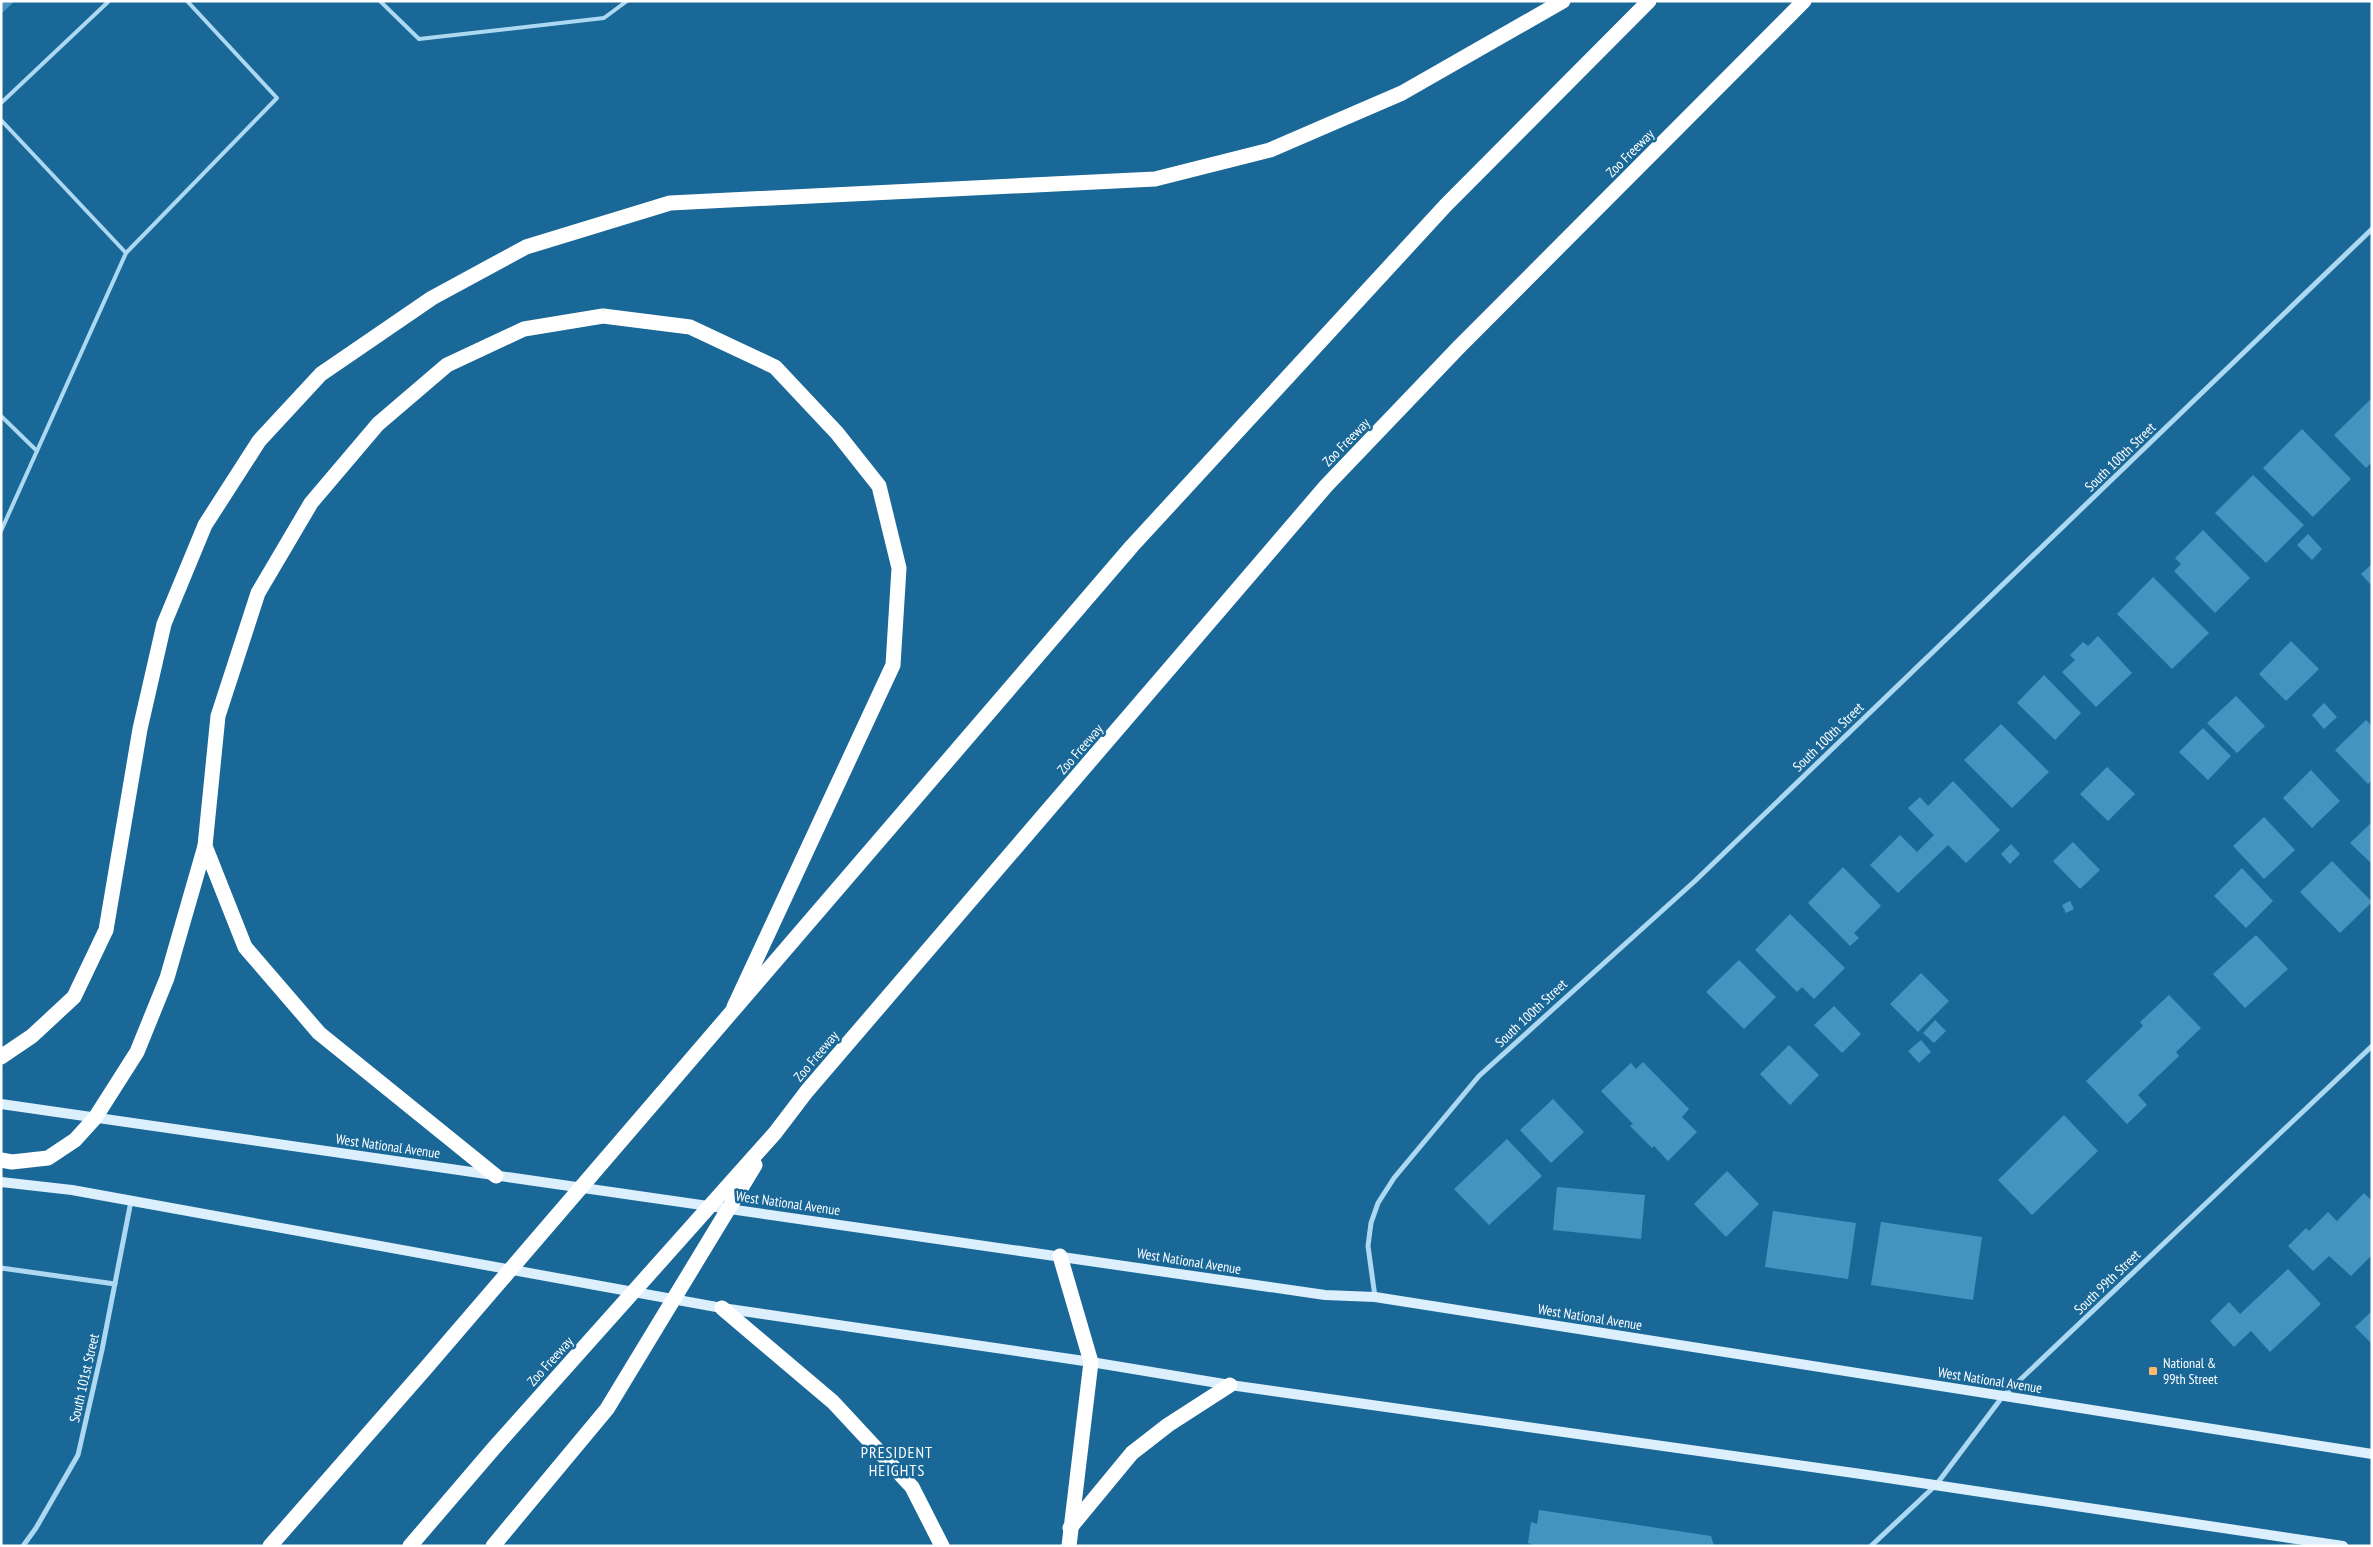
<svg xmlns="http://www.w3.org/2000/svg" width="2373" height="1547" viewBox="0 0 2373 1547" font-family="'PT Sans Narrow',sans-serif">
<rect width="100%" height="100%" fill="#196898"/>
<!-- building -->
<g fill="#4594c0">
<path d="M 1,1 L 15,1 L 1,14 Z"/>
<path d="M 2372,398 L 2372,462 L 2366,468 L 2334,435 Z"/>
<path d="M 2302,429 L 2351,479 L 2313,517 L 2263,468 Z"/>
<path d="M 2253,475 L 2304,525 L 2266,563 L 2215,513 Z"/>
<path d="M 2203,530 L 2250,578 L 2215,613 L 2174,571 L 2181,564 L 2175,558 Z"/>
<path d="M 2308,534 L 2322,549 L 2312,560 L 2297,545 Z"/>
<path d="M 2372,564 L 2372,586 L 2361,574 Z"/>
<path d="M 2153,577 L 2209,633 L 2172,669 L 2117,614 Z"/>
<path d="M 2098,636 L 2132,673 L 2096,707 L 2062,672 L 2075,660 L 2070,655 L 2083,642 L 2088,646 Z"/>
<path d="M 2291,641 L 2319,669 L 2286,701 L 2259,674 Z"/>
<path d="M 2044,675 L 2081,713 L 2055,740 L 2017,703 Z"/>
<path d="M 2236,696 L 2265,726 L 2237,753 L 2207,723 Z"/>
<path d="M 2324,703 L 2337,717 L 2324,729 L 2312,715 Z"/>
<path d="M 2366,720 L 2372,726 L 2372,780 L 2368,784 L 2335,750 Z"/>
<path d="M 2001,724 L 2049,772 L 2012,808 L 1964,760 Z"/>
<path d="M 2203,728 L 2231,756 L 2208,780 L 2179,752 Z"/>
<path d="M 2107,767 L 2135,794 L 2108,821 L 2080,794 Z"/>
<path d="M 2311,770 L 2340,801 L 2312,828 L 2283,798 Z"/>
<path d="M 1953,781 L 2000,830 L 1966,863 L 1948,845 L 1898,893 L 1870,865 L 1900,835 L 1917,852 L 1934,835 L 1908,808 L 1920,797 L 1928,806 Z"/>
<path d="M 2264,817 L 2295,850 L 2264,879 L 2233,846 Z"/>
<path d="M 2372,822 L 2372,864 L 2350,843 Z"/>
<path d="M 2073,842 L 2100,870 L 2080,889 L 2053,861 Z"/>
<path d="M 2011,844 L 2020,854 L 2010,864 L 2001,854 Z"/>
<path d="M 2332,861 L 2372,902 L 2340,933 L 2300,892 Z"/>
<path d="M 1843,867 L 1881,906 L 1854,933 L 1859,938 L 1850,946 L 1808,903 Z"/>
<path d="M 2242,868 L 2273,901 L 2246,928 L 2214,896 Z"/>
<path d="M 2070,901 L 2074,909 L 2066,913 L 2062,905 Z"/>
<path d="M 1790,914 L 1845,968 L 1814,999 L 1802,987 L 1797,992 L 1755,950 Z"/>
<path d="M 2256,935 L 2288,969 L 2245,1008 L 2213,974 Z"/>
<path d="M 1739,960 L 1776,997 L 1744,1029 L 1706,992 Z"/>
<path d="M 1921,973 L 1949,1001 L 1918,1032 L 1890,1004 Z"/>
<path d="M 2169,995 L 2201,1028 L 2176,1052 L 2179,1056 L 2138,1095 L 2147,1105 L 2127,1124 L 2086,1081 L 2143,1026 L 2140,1022 Z"/>
<path d="M 1834,1006 L 1861,1034 L 1842,1053 L 1814,1025 Z"/>
<path d="M 1935,1020 L 1946,1031 L 1934,1043 L 1923,1033 Z"/>
<path d="M 1921,1040 L 1931,1052 L 1919,1063 L 1908,1051 Z"/>
<path d="M 1789,1045 L 1819,1075 L 1790,1105 L 1760,1074 Z"/>
<path d="M 1643,1062 L 1689,1109 L 1682,1117 L 1697,1132 L 1668,1161 L 1654,1146 L 1652,1148 L 1630,1126 L 1633,1124 L 1601,1091 L 1631,1063 L 1636,1069 Z"/>
<path d="M 1553,1099 L 1584,1132 L 1551,1163 L 1520,1130 Z"/>
<path d="M 2064,1115 L 2098,1151 L 2032,1215 L 1998,1180 Z"/>
<path d="M 1507,1139 L 1542,1176 L 1489,1225 L 1454,1189 Z"/>
<path d="M 1727,1171 L 1759,1204 L 1726,1237 L 1694,1204 Z"/>
<path d="M 1557,1187 L 1645,1195 L 1641,1239 L 1553,1230 Z"/>
<path d="M 2364,1193 L 2372,1201 L 2372,1255 L 2351,1276 L 2329,1256 L 2313,1271 L 2288,1246 L 2306,1228 L 2309,1231 L 2328,1212 L 2337,1221 Z"/>
<path d="M 1773,1211 L 1856,1223 L 1848,1279 L 1765,1267 Z"/>
<path d="M 1881,1222 L 1982,1237 L 1973,1300 L 1871,1285 Z"/>
<path d="M 2288,1269 L 2321,1304 L 2270,1352 L 2251,1331 L 2234,1347 L 2210,1321 L 2229,1302 L 2240,1314 Z"/>
<path d="M 2372,1311 L 2372,1344 L 2355,1327 Z"/>
<path d="M 1539,1510 L 1711,1536 L 1714,1546 L 1536,1546 L 1528,1543 L 1531,1522 L 1537,1524 Z"/>
</g>
<g fill="none" stroke-linecap="round" stroke-linejoin="round">
<!-- lane -->
<g stroke="#acd8f1" stroke-width="4">
<path d="M 380,1 L 419,39 L 604,18 L 627,1"/>
<path d="M 1,103 L 109,1"/>
<path d="M 1,120 L 126,253"/>
<path d="M 1,416 L 37,451"/>
<path d="M 1,531 L 126,253 L 277,98 L 187,1"/>
</g>
<!-- street -->
<g stroke="#acd8f1" stroke-width="5">
<path d="M 1,1268 L 115,1284"/>
<path d="M 1375,1297 L 1368,1246 L 1371,1223 L 1378,1203 L 1394,1178 L 1479,1076 L 1696,880 L 2372,229"/>
<path d="M 23,1546 L 36,1528 L 78,1455 L 102,1350 L 131,1201"/>
<path d="M 1871,1546 L 1936,1485 L 2003,1396 L 2372,1046"/>
</g>
<!-- secondary -->
<g stroke="#dbeffc" stroke-width="10">
<path d="M 1,1104 L 1325,1295 L 1375,1297 L 2372,1454"/>
<path d="M 1,1182 L 72,1190 L 722,1308 L 1091,1362 L 1230,1385 L 1861,1474 L 2343,1546"/>
</g>
<!-- highway -->
<g stroke="#fff" stroke-width="15">
<path d="M 1,1057 L 32,1036 L 74,997 L 106,930 L 140,729 L 164,624 L 205,525 L 259,441 L 321,374 L 432,298 L 526,247 L 670,203 L 1155,179 L 1270,150 L 1402,93 L 1563,1"/>
<path d="M 1,1160 L 12,1162 L 48,1158 L 75,1140 L 95,1118 L 137,1052 L 167,978 L 205,846"/>
<path d="M 496,1176 L 319,1033 L 245,947 L 205,846 L 218,716 L 258,593 L 311,503 L 378,424 L 447,365 L 524,329 L 603,316 L 690,327 L 775,367 L 837,433 L 879,486 L 899,568 L 893,665 L 734,1007"/>
<path d="M 1060,1256 L 1091,1362 L 1069,1546"/>
<path d="M 722,1308 L 833,1402 L 912,1487 L 942,1546"/>
<path d="M 1070,1528 L 1132,1453 L 1168,1425 L 1230,1385"/>
<path d="M 270,1546 L 425,1369 L 1132,546 L 1446,205 L 1649,1"/>
<path d="M 410,1546 L 494,1448 L 775,1133 L 807,1091 L 1326,486 L 1459,347 L 1804,1"/>
<path d="M 493,1546 L 607,1409 L 755,1165"/>
</g>
</g>
<!-- markers -->
<rect fill="#ffb96c" stroke="#196898" stroke-width="2" x="2148" y="1366" width="10" height="10" rx="2.5"/>
<g text-anchor="middle" dominant-baseline="central" stroke-width="5" stroke-linejoin="round" paint-order="stroke">
<!-- street labels -->
<g font-size="14" fill="#fff" stroke="#196898">
<text transform="translate(1630 153) rotate(-45)">Zoo Freeway</text>
<text transform="translate(1346 442) rotate(-46)">Zoo Freeway</text>
<text transform="translate(2120 457) rotate(-44)">South 100th Street</text>
<text transform="translate(1828 737) rotate(-44)">South 100th Street</text>
<text transform="translate(1080 749) rotate(-49)">Zoo Freeway</text>
<text transform="translate(1531 1013) rotate(-43)">South 100th Street</text>
<text transform="translate(816 1056) rotate(-50)">Zoo Freeway</text>
<text transform="translate(388 1146) rotate(8)">West National Avenue</text>
<text transform="translate(788 1203) rotate(8)">West National Avenue</text>
<text transform="translate(1189 1261) rotate(9)">West National Avenue</text>
<text transform="translate(2107 1282) rotate(-44)">South 99th Street</text>
<text transform="translate(1590 1317) rotate(9)">West National Avenue</text>
<text transform="translate(550 1361) rotate(-48)">Zoo Freeway</text>
<text transform="translate(84 1378) rotate(-77)">South 101st Street</text>
<text transform="translate(1990 1380) rotate(9)">West National Avenue</text>
</g>
<!-- poi labels -->
<g font-size="14" fill="#fff" stroke="#196898" text-anchor="start">
<text x="2163" y="1363">National &amp;<tspan x="2163" dy="16">99th Street</tspan></text>
</g>
<!-- quarter labels -->
<g font-size="16" letter-spacing="1" fill="#fff" stroke="#196898">
<text x="897" y="1452">PRESIDENT<tspan x="897" dy="18">HEIGHTS</tspan></text>
</g>
</g>
<!-- border -->
<rect width="2373" height="1547" fill="none" stroke="#ffffff" stroke-width="5"/>
</svg>
